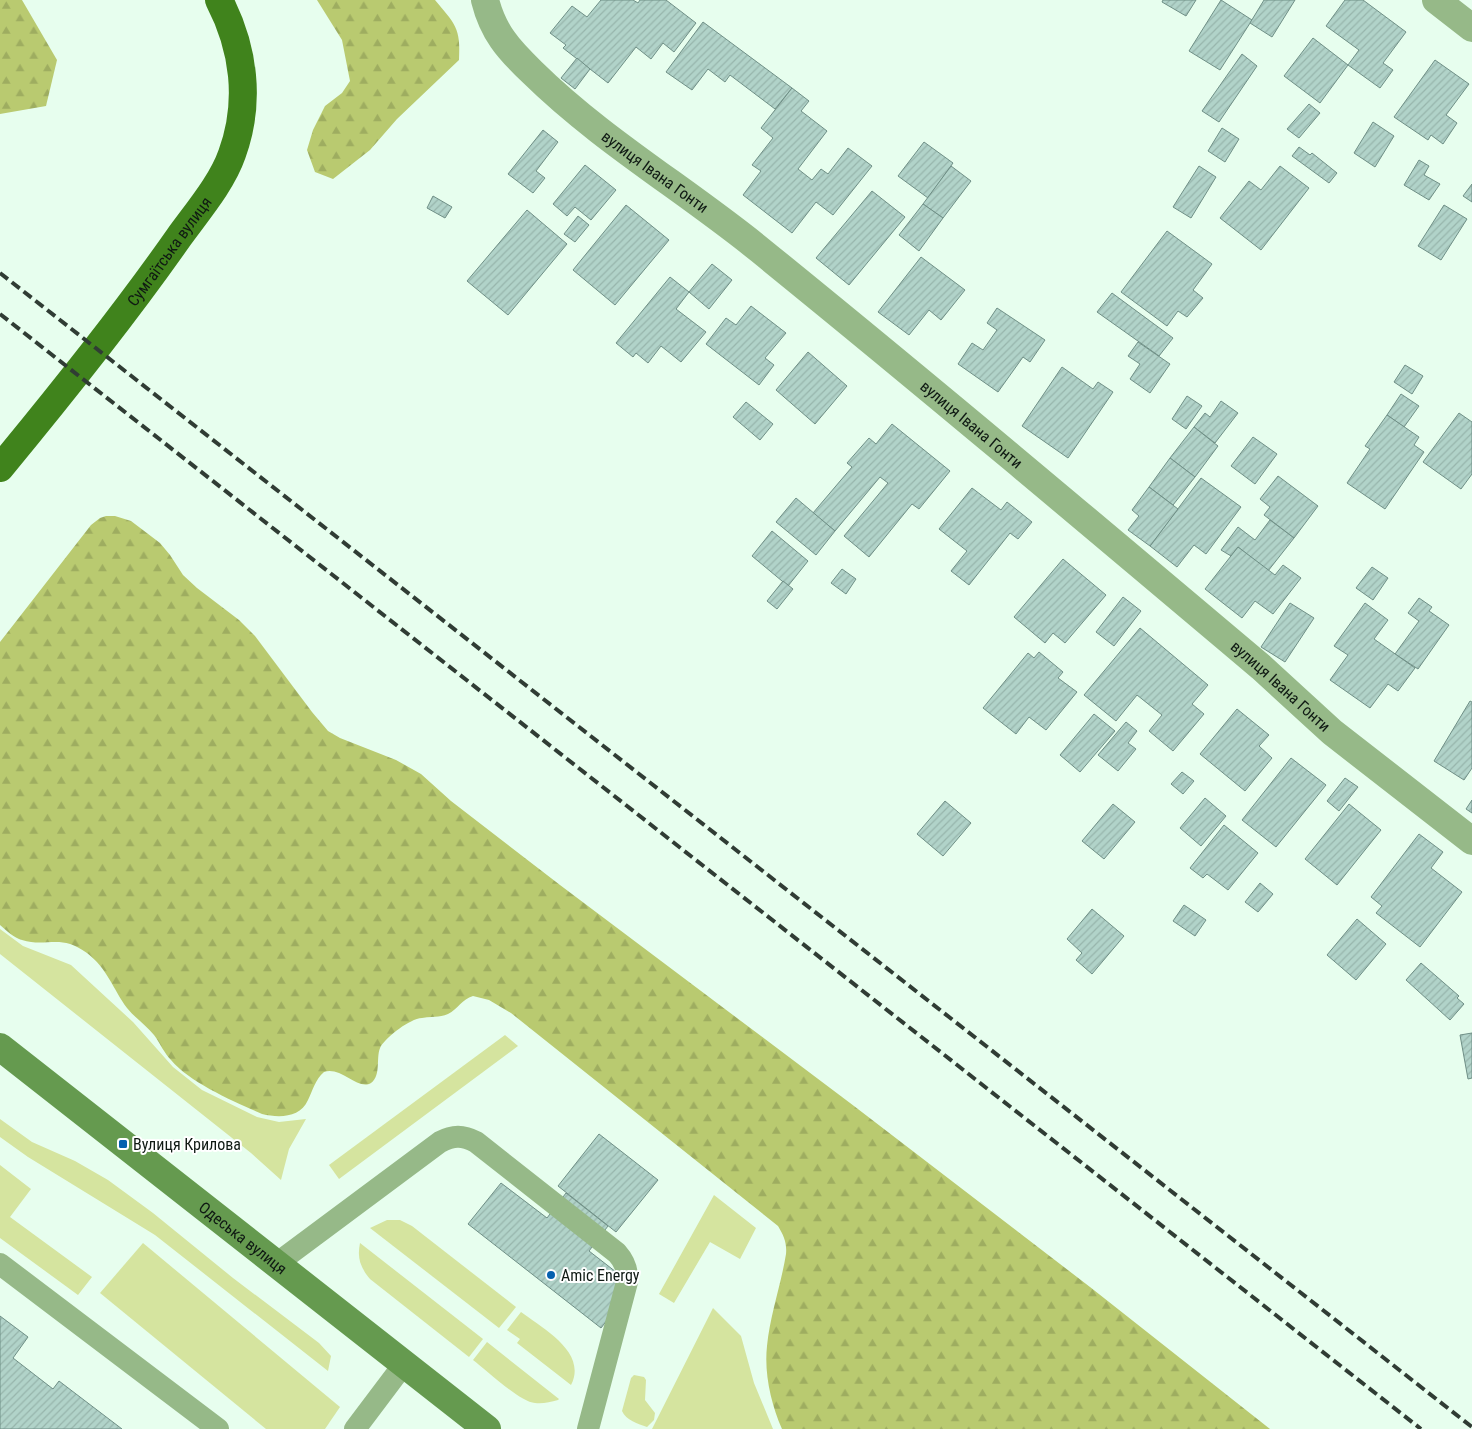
<svg xmlns="http://www.w3.org/2000/svg" width="1472" height="1429" viewBox="0 0 1472 1429" font-family="'Roboto Condensed',sans-serif">
<defs>
<pattern id="forest-firs" width="22" height="20" patternUnits="userSpaceOnUse" patternTransform="scale(1.25)"><rect width="22" height="20" fill="#b9ca70"/><path d="M5 1l3.5 6h-7zM16 11l3.5 6h-7z" fill="#9ead60"/></pattern>
<pattern id="building-hatch" width="6" height="6" patternUnits="userSpaceOnUse" patternTransform="scale(1.25)"><rect width="6" height="6" fill="#b1d3c9"/><path d="M-1 1l2-2M0 6l6-6M5 7l2-2" fill="none" stroke="#97b5ac"/></pattern>
</defs>
<rect width="100%" height="100%" fill="#e7feee"/>
<!-- green -->
<g fill="#d5e49f">
<path d="M 0,929 L 23,946 L 71,965 L 133,1022 L 173,1067 L 202,1090 L 257,1117 L 279,1122 L 306,1119 L 289,1149 L 281,1180 L 251,1153 L 0,954 Z"/>
<path d="M 505,1035 L 518,1046 L 339,1179 L 329,1165 Z"/>
<path d="M 0,1119 L 32,1142 L 75,1161 L 108,1180 L 153,1213 L 233,1278 L 319,1343 L 331,1356 L 328,1371 L 155,1235 L 28,1157 L 0,1137 Z"/>
<path d="M 0,1165 L 31,1189 L 10,1217 L 92,1277 L 78,1295 L 0,1238 Z"/>
<path d="M 714,1195 L 756,1228 L 740,1259 L 710,1242 L 674,1303 L 659,1294 Z"/>
<path d="M 387,1220 L 400,1220 L 412,1226 L 516,1307 L 499,1328 L 370,1228 Z"/>
<path d="M 143,1243 L 340,1407 L 325,1429 L 266,1429 L 100,1293 Z"/>
<path d="M 360,1243 L 483,1339 L 469,1357 L 370,1279 C 360,1267 357,1258 360,1243 Z"/>
<path d="M 713,1308 L 741,1336 L 754,1383 L 773,1429 L 652,1429 Z"/>
<path d="M 521,1312 C 542,1328 588,1352 571,1385 L 517,1343 L 520,1339 L 507,1330 Z"/>
<path d="M 487,1342 L 559,1399 L 558,1400 C 550,1402 543,1404 535,1403 C 520,1402 486,1370 473,1360 Z"/>
<path d="M 634,1375 L 644,1377 L 646,1380 L 645,1400 L 655,1413 L 654,1420 L 647,1427 C 638,1424 626,1420 622,1411 L 631,1378 Z"/>
</g>
<!-- forest -->
<g fill="url(#forest-firs)">
<path d="M 0,0 L 22,0 L 57,60 L 46,106 L 0,114 Z"/>
<path d="M 317,0 L 435,0 C 455,24 461,28 459,60 L 397,119 L 370,150 L 333,179 L 315,172 L 307,150 L 313,130 L 325,106 L 342,93 L 350,81 L 342,40 Z"/>
<path d="M 106,516 L 115,516 L 131,521 L 160,543 L 170,555 L 183,575 L 197,588 L 239,620 L 255,636 L 312,712 L 328,731 L 340,738 L 396,760 L 421,774 L 451,801 L 560,885 L 854,1106 L 1090,1287 L 1270,1429 L 782,1429 C 771,1404 764,1373 767,1346 C 770,1315 781,1285 786,1254 C 787,1243 784,1236 778,1226 L 511,1013 L 489,1000 L 473,996 C 462,999 458,1009 448,1014 C 439,1018 431,1016 422,1018 C 409,1019 388,1036 381,1046 C 375,1056 382,1075 371,1083 C 358,1091 341,1066 324,1072 C 315,1080 313,1090 308,1100 C 300,1118 279,1118 262,1114 C 235,1102 190,1083 171,1060 C 164,1053 160,1043 154,1035 C 146,1025 135,1018 127,1008 C 113,989 107,968 87,953 C 60,933 47,948 22,940 C 14,938 6,930 0,925 L 0,642 L 91,525 L 100,518 Z"/>
</g>
<!-- building -->
<g fill="url(#building-hatch)" stroke="#6f8f86">
<path d="M 601,0 L 633,0 L 638,3 L 640,0 L 666,0 L 696,23 L 674,52 L 663,43 L 651,59 L 636,47 L 608,83 L 563,48 L 566,45 L 550,33 L 572,6 L 587,17 Z"/>
<path d="M 1163,0 L 1196,0 L 1186,16 L 1162,2 Z"/>
<path d="M 1221,0 L 1252,20 L 1220,70 L 1189,51 Z"/>
<path d="M 1264,0 L 1295,0 L 1272,37 L 1250,23 Z"/>
<path d="M 1345,0 L 1363,0 L 1406,32 L 1383,63 L 1393,70 L 1380,88 L 1348,65 L 1359,50 L 1326,26 Z"/>
<path d="M 703,22 L 792,88 L 775,109 L 730,75 L 725,82 L 708,69 L 692,90 L 666,72 Z"/>
<path d="M 1313,38 L 1348,65 L 1320,103 L 1284,76 Z"/>
<path d="M 1242,54 L 1257,66 L 1219,122 L 1202,111 Z"/>
<path d="M 577,58 L 590,69 L 575,89 L 561,78 Z"/>
<path d="M 1435,60 L 1469,84 L 1446,115 L 1457,123 L 1443,144 L 1431,135 L 1428,140 L 1394,117 Z"/>
<path d="M 792,88 L 809,101 L 801,111 L 827,131 L 798,169 L 812,180 L 821,169 L 828,174 L 848,148 L 872,166 L 833,215 L 816,202 L 792,233 L 743,195 L 761,171 L 752,165 L 773,138 L 761,128 Z"/>
<path d="M 1309,104 L 1320,113 L 1299,138 L 1287,129 Z"/>
<path d="M 1373,122 L 1394,136 L 1375,167 L 1354,153 Z"/>
<path d="M 1222,128 L 1239,139 L 1225,162 L 1208,151 Z"/>
<path d="M 543,130 L 558,142 L 536,171 L 545,178 L 533,193 L 508,174 Z"/>
<path d="M 924,142 L 953,163 L 928,198 L 898,176 Z"/>
<path d="M 1299,147 L 1310,155 L 1312,153 L 1337,173 L 1329,183 L 1292,156 Z"/>
<path d="M 1419,160 L 1429,166 L 1424,175 L 1440,184 L 1429,200 L 1404,185 Z"/>
<path d="M 585,165 L 616,190 L 591,220 L 575,207 L 567,216 L 553,204 Z"/>
<path d="M 951,166 L 971,181 L 943,218 L 923,204 Z"/>
<path d="M 1199,166 L 1216,177 L 1191,218 L 1173,207 Z"/>
<path d="M 1280,166 L 1309,188 L 1261,250 L 1220,218 L 1249,181 L 1261,190 Z"/>
<path d="M 1472,184 L 1472,202 L 1463,196 Z"/>
<path d="M 872,191 L 905,217 L 849,285 L 816,258 Z"/>
<path d="M 433,196 L 452,207 L 445,218 L 427,208 Z"/>
<path d="M 923,204 L 943,218 L 919,251 L 899,235 Z"/>
<path d="M 626,205 L 669,240 L 615,305 L 573,270 Z"/>
<path d="M 1444,205 L 1467,219 L 1441,260 L 1418,246 Z"/>
<path d="M 527,210 L 567,244 L 508,315 L 467,281 Z"/>
<path d="M 578,216 L 589,225 L 575,242 L 564,234 Z"/>
<path d="M 1167,231 L 1212,264 L 1193,290 L 1203,298 L 1187,317 L 1178,311 L 1167,326 L 1121,292 Z"/>
<path d="M 921,257 L 965,290 L 941,320 L 929,310 L 909,335 L 878,312 Z"/>
<path d="M 712,264 L 732,280 L 709,309 L 689,292 Z"/>
<path d="M 670,277 L 689,292 L 676,309 L 706,332 L 681,362 L 661,346 L 648,363 L 636,353 L 633,357 L 616,343 Z"/>
<path d="M 1112,293 L 1173,338 L 1159,356 L 1097,312 Z"/>
<path d="M 751,306 L 786,333 L 765,358 L 774,365 L 759,385 L 706,344 L 726,318 L 736,325 Z"/>
<path d="M 997,308 L 1045,340 L 1030,362 L 1023,357 L 998,392 L 958,364 L 972,343 L 983,350 L 997,330 L 987,323 Z"/>
<path d="M 1138,342 L 1170,364 L 1150,393 L 1130,379 L 1140,364 L 1128,356 Z"/>
<path d="M 808,352 L 847,386 L 815,424 L 776,390 Z"/>
<path d="M 1405,365 L 1423,376 L 1412,394 L 1394,382 Z"/>
<path d="M 1062,367 L 1093,389 L 1098,382 L 1113,392 L 1068,458 L 1022,426 Z"/>
<path d="M 1401,394 L 1419,406 L 1404,427 L 1387,415 Z"/>
<path d="M 1187,396 L 1202,406 L 1186,429 L 1172,419 Z"/>
<path d="M 1221,401 L 1238,413 L 1215,443 L 1194,427 L 1205,413 L 1210,417 Z"/>
<path d="M 746,402 L 773,424 L 760,440 L 733,417 Z"/>
<path d="M 1459,413 L 1472,422 L 1472,474 L 1461,489 L 1423,462 Z"/>
<path d="M 1387,415 L 1419,437 L 1414,445 L 1424,452 L 1385,509 L 1347,483 L 1370,449 L 1365,446 Z"/>
<path d="M 892,424 L 950,471 L 919,509 L 912,504 L 869,557 L 844,536 L 888,483 L 880,477 L 835,531 L 813,513 L 852,467 L 847,463 L 869,438 L 876,444 Z"/>
<path d="M 1194,427 L 1218,446 L 1195,477 L 1170,458 Z"/>
<path d="M 1253,437 L 1277,454 L 1255,484 L 1231,466 Z"/>
<path d="M 1170,458 L 1195,477 L 1173,505 L 1149,487 Z"/>
<path d="M 1278,476 L 1318,506 L 1294,538 L 1264,515 L 1270,507 L 1260,499 Z"/>
<path d="M 1201,478 L 1241,507 L 1206,554 L 1194,545 L 1177,567 L 1150,546 Z"/>
<path d="M 1149,487 L 1178,509 L 1150,546 L 1128,530 L 1139,516 L 1132,510 Z"/>
<path d="M 972,488 L 1001,510 L 1007,502 L 1032,522 L 1018,539 L 1010,533 L 969,585 L 951,571 L 967,551 L 939,529 Z"/>
<path d="M 796,498 L 835,531 L 816,555 L 776,522 Z"/>
<path d="M 1270,520 L 1294,538 L 1268,571 L 1238,547 L 1231,556 L 1221,550 L 1238,527 L 1255,540 Z"/>
<path d="M 772,531 L 808,561 L 788,586 L 752,556 Z"/>
<path d="M 1238,547 L 1275,575 L 1283,565 L 1301,578 L 1273,614 L 1255,601 L 1242,618 L 1205,589 Z"/>
<path d="M 1063,559 L 1106,595 L 1065,643 L 1053,633 L 1045,643 L 1014,617 Z"/>
<path d="M 1372,567 L 1388,578 L 1373,600 L 1356,588 Z"/>
<path d="M 842,569 L 856,579 L 846,594 L 831,583 Z"/>
<path d="M 783,581 L 793,589 L 777,609 L 767,601 Z"/>
<path d="M 1123,597 L 1141,611 L 1114,646 L 1096,632 Z"/>
<path d="M 1419,598 L 1432,607 L 1429,611 L 1449,625 L 1418,669 L 1395,654 L 1419,621 L 1408,613 Z"/>
<path d="M 1290,603 L 1314,618 L 1285,662 L 1261,647 Z"/>
<path d="M 1365,603 L 1388,620 L 1374,639 L 1415,668 L 1398,691 L 1388,684 L 1370,708 L 1330,680 L 1348,655 L 1334,646 Z"/>
<path d="M 1140,628 L 1208,685 L 1192,704 L 1204,714 L 1173,751 L 1149,731 L 1162,715 L 1137,695 L 1116,721 L 1084,695 Z"/>
<path d="M 1039,652 L 1063,672 L 1058,678 L 1077,692 L 1046,730 L 1029,717 L 1016,734 L 983,708 L 1028,653 L 1034,658 Z"/>
<path d="M 1470,701 L 1472,702 L 1472,768 L 1464,780 L 1434,761 Z"/>
<path d="M 1237,709 L 1269,735 L 1259,746 L 1272,758 L 1245,791 L 1200,754 Z"/>
<path d="M 1094,714 L 1115,731 L 1080,772 L 1060,755 Z"/>
<path d="M 1126,722 L 1137,731 L 1128,743 L 1136,749 L 1118,771 L 1098,755 Z"/>
<path d="M 1291,758 L 1326,785 L 1276,847 L 1242,820 Z"/>
<path d="M 1182,772 L 1194,781 L 1183,794 L 1171,784 Z"/>
<path d="M 1345,778 L 1358,787 L 1339,811 L 1327,801 Z"/>
<path d="M 1205,798 L 1226,816 L 1201,846 L 1180,828 Z"/>
<path d="M 1472,800 L 1472,813 L 1466,809 Z"/>
<path d="M 945,801 L 971,823 L 943,856 L 917,834 Z"/>
<path d="M 1113,804 L 1135,822 L 1104,859 L 1082,841 Z"/>
<path d="M 1349,804 L 1381,830 L 1337,885 L 1305,859 Z"/>
<path d="M 1224,825 L 1258,853 L 1228,890 L 1207,874 L 1203,878 L 1190,868 Z"/>
<path d="M 1419,834 L 1443,852 L 1431,868 L 1462,892 L 1420,947 L 1376,913 L 1382,906 L 1371,897 Z"/>
<path d="M 1260,883 L 1273,894 L 1258,912 L 1245,902 Z"/>
<path d="M 1184,905 L 1206,920 L 1195,936 L 1173,921 Z"/>
<path d="M 1092,909 L 1124,936 L 1092,974 L 1076,960 L 1082,953 L 1067,939 Z"/>
<path d="M 1357,919 L 1386,944 L 1356,980 L 1327,955 Z"/>
<path d="M 1421,963 L 1459,996 L 1457,998 L 1464,1004 L 1450,1020 L 1406,980 Z"/>
<path d="M 1472,1033 L 1472,1078 L 1468,1079 L 1460,1035 Z"/>
<path d="M 599,1134 L 658,1180 L 616,1232 L 558,1186 Z"/>
<path d="M 501,1183 L 547,1218 L 566,1193 L 608,1226 L 589,1251 L 634,1286 L 601,1328 L 468,1224 Z"/>
<path d="M 0,1316 L 28,1337 L 13,1358 L 53,1389 L 59,1381 L 122,1429 L 0,1429 Z"/>
</g>
<g fill="none" stroke-linecap="round" stroke-linejoin="round">
<!-- service -->
<g stroke="#96b988" stroke-width="22">
<path d="M 0,1264 L 218,1429"/>
<path d="M 276,1264 L 440,1142 C 453,1135 463,1135 476,1142 L 617,1253 C 625,1262 628,1270 627,1282 L 588,1429"/>
<path d="M 355,1429 L 404,1364"/>
</g>
<!-- minor -->
<g stroke="#96b988" stroke-width="28">
<path id="s1" d="M 485,0 C 493,32 508,49 532,72 C 601,140 685,189 760,250 C 929,387 1095,527 1261,667 L 1332,732 L 1472,841"/>
<path d="M 1436,0 L 1472,28"/>
</g>
<!-- secondary -->
<path stroke="#659a4f" stroke-width="28" id="s2" d="M 0,1047 L 487,1429"/>
<!-- primary -->
<path stroke="#40831c" stroke-width="28" id="s3" d="M 0,468 C 62,393 123,317 179,237 C 197,212 222,183 232,154 C 251,102 244,48 219,0"/>
<!-- rail -->
<g stroke="#303c34" stroke-width="4" stroke-dasharray="10 5" stroke-linecap="butt">
<path d="M 0,273 L 1472,1427"/>
<path d="M 0,314 L 1421,1429"/>
</g>
</g>
<!-- markers -->
<g fill="#0661af" stroke="#fff" stroke-width="2">
<rect x="118" y="1139" width="10" height="10" rx="2.5"/>
<circle cx="551" cy="1275" r="5"/>
</g>
<g text-anchor="middle" dominant-baseline="central" stroke-width="4" stroke-linejoin="round" paint-order="stroke">
<!-- street labels -->
<g font-size="16" fill="#0f1913" stroke="#fff">
<text stroke="none"><textPath href="#s1" startOffset="246">вулиця Івана Гонти</textPath></text>
<text stroke="none"><textPath href="#s3" startOffset="275">Сумгаїтська вулиця</textPath></text>
<text stroke="none"><textPath href="#s1" startOffset="651">вулиця Івана Гонти</textPath></text>
<text stroke="none"><textPath href="#s1" startOffset="1056">вулиця Івана Гонти</textPath></text>
<text stroke="none"><textPath href="#s2" startOffset="309">Одеська вулиця</textPath></text>
</g>
<!-- poi labels -->
<g font-size="16" fill="#0f1913" stroke="#fff" text-anchor="start">
<text x="133" y="1144">Вулиця Крилова</text>
<text x="561" y="1275">Amic Energy</text>
</g>
</g>
</svg>
